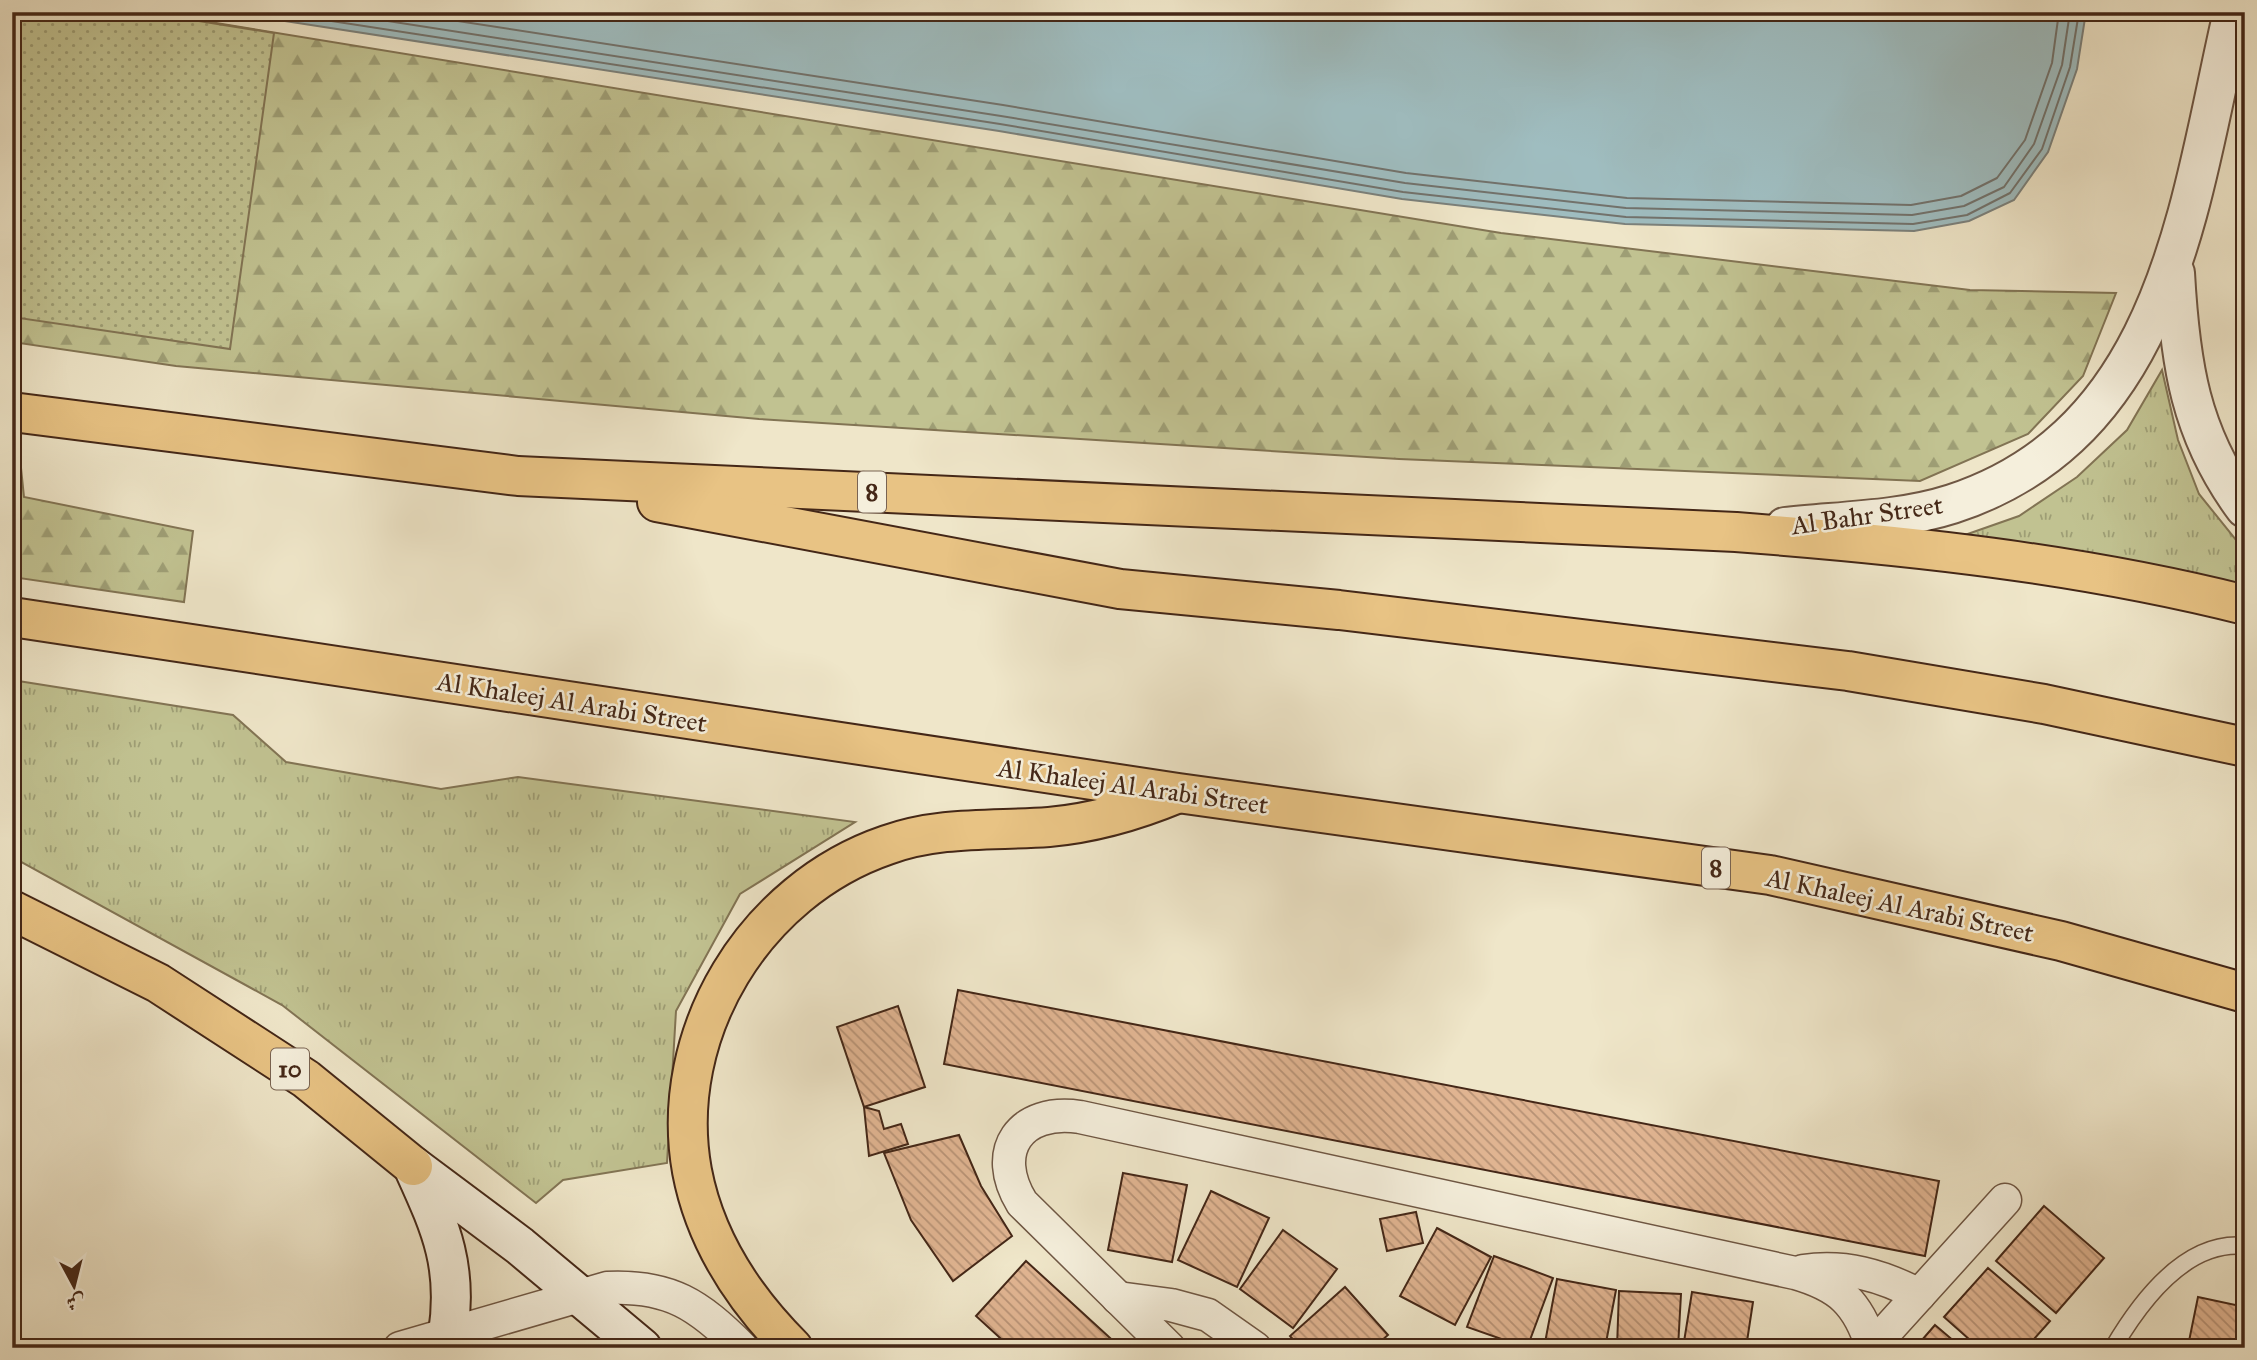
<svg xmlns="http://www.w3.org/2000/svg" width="2257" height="1360" viewBox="0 0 2257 1360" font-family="'IM FELL Great Primer',Amiri,serif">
<defs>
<pattern id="grass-tufts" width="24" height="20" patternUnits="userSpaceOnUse" patternTransform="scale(1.75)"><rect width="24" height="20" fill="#c1c291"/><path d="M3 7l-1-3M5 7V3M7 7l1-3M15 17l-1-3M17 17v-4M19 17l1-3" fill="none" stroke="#9e9e75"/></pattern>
<pattern id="forest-firs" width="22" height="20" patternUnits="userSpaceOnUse" patternTransform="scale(1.75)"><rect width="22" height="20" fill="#c1c291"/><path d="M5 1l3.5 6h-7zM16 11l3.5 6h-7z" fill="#9e9e75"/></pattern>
<pattern id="park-dots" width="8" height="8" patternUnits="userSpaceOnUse" patternTransform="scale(1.75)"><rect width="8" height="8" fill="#c1c291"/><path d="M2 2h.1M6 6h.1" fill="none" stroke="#9e9e75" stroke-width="1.8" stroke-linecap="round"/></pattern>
<pattern id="building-back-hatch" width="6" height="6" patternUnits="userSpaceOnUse" patternTransform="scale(1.75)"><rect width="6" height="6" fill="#e0b491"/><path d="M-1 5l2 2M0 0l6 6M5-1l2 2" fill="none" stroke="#b79275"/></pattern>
</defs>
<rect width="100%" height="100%" fill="#efe6c9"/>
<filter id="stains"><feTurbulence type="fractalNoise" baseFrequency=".00286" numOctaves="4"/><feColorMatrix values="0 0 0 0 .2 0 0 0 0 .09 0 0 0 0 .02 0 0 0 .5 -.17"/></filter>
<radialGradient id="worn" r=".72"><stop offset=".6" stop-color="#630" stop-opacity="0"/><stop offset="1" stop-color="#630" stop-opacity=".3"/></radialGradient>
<!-- grass -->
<g fill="url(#grass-tufts)" stroke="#827454" stroke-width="2">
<path d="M 2162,370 L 2178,440 L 2199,494 L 2245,551 L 2245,590 L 1942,543 L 2019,516 L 2077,477 L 2127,430 Z"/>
<path d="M 12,680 L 233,715 L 286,762 L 441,789 L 518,777 L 855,822 L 740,894 L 676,1011 L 667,1163 L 563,1180 L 536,1203 L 282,1005 L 12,857 Z"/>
</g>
<!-- forest -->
<g fill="url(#forest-firs)" stroke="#827454" stroke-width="2">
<path d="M 12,12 L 149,12 L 1501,233 L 1970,290 L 2116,293 L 2083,376 L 2028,434 L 1920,481 L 1399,459 L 759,419 L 176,366 L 12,342 Z"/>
<path d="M 12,467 L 21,468 L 24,497 L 193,531 L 184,602 L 12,577 Z"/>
</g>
<!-- park -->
<path fill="url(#park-dots)" stroke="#827454" stroke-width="2" d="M 12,12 L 143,12 L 274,33 L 230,349 L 12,317 Z"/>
<!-- water -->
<path fill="#9fbdc0" stroke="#7b817c" stroke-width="2" d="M 227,12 L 2086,12 L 2077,69 L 2048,152 L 2014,200 L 1969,221 L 1914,231 L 1625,224 L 1402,199 L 999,131 Z"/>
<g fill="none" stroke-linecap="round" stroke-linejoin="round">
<!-- shore -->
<g stroke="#72726c" stroke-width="2">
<path d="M 273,12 L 1000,124 L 1403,192 L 1626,217 L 1913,224 L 1967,215 L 2010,193 L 2042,149 L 2070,67 L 2079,12"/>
<path d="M 330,12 L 1001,116 L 1405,183 L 1626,208 L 1912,215 L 1964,206 L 2004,187 L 2034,144 L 2062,65 L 2070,12"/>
<path d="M 399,12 L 1003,105 L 1406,173 L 1627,198 L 1911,205 L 1961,196 L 1997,178 L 2025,140 L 2052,63 L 2059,12"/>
</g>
</g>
<!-- building -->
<g fill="url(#building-back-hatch)" stroke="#442717" stroke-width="2">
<path d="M 958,990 L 1939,1181 L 1925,1256 L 944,1064 Z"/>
<path d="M 898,1006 L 925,1087 L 864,1107 L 837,1027 Z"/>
<path d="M 864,1107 L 879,1111 L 884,1129 L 901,1124 L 908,1144 L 869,1156 Z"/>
<path d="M 959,1135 L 981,1186 L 1012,1236 L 953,1281 L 911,1220 L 884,1153 Z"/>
<path d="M 1123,1173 L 1187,1185 L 1172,1262 L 1108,1250 Z"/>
<path d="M 1211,1191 L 1269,1218 L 1237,1287 L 1178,1260 Z"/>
<path d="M 2044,1206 L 2104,1258 L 2056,1313 L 1996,1261 Z"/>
<path d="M 1416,1212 L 1423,1243 L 1387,1251 L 1380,1219 Z"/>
<path d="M 1437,1228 L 1491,1257 L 1455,1325 L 1400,1296 Z"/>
<path d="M 1283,1230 L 1337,1269 L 1293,1328 L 1240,1289 Z"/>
<path d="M 1494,1256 L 1553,1278 L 1527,1348 L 1467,1327 Z"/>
<path d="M 1026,1261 L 1121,1348 L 1011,1348 L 976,1316 Z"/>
<path d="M 1988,1268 L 2050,1321 L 2026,1348 L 1979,1348 L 1944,1317 Z"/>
<path d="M 1557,1279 L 1616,1290 L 1605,1348 L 1544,1348 Z"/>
<path d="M 1345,1287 L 1388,1335 L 1373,1348 L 1300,1348 L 1290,1336 Z"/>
<path d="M 1619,1291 L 1681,1294 L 1678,1348 L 1617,1348 Z"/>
<path d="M 1692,1292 L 1753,1302 L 1746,1348 L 1683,1348 Z"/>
<path d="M 2198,1297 L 2245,1307 L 2245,1348 L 2188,1346 Z"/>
<path d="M 1935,1325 L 1962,1348 L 1915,1348 Z"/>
</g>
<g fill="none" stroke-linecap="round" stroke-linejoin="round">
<defs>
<path id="service" d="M 2113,1348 C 2140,1302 2186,1240 2245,1246"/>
<g id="minor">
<path d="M 1803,1271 C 1845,1265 1881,1275 1919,1295"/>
<path d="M 1118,1298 L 1171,1305 L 1208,1315 L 1255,1348"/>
<path d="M 400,1348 L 607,1288 C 670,1285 699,1305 742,1348"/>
<path d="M 1169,1348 L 1022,1203 C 990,1151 1020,1108 1080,1117 L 1795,1273 C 1840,1286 1858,1303 1872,1347"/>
<path d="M 1871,1348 L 2005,1200"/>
</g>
<g id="tertiary">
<path d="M 2175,273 C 2180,363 2190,434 2245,508"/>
<path d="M 1785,527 C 1839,521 1899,521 1952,504 C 2169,433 2189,202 2233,12"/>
</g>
<g id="secondary">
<path d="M 413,1166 L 520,1246 L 642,1348"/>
<path d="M 415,1171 C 442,1230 458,1268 448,1334"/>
</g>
<g id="trunk">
<path d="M 12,412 L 518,476 L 1736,532 C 1906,545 2078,563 2245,605"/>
<path d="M 657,502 L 1120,589 L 1339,610 L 1848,671 L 2044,704 L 2245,747"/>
<path d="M 12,617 L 1178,793 L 1770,875 L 2061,941 L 2245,993"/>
<path d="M 12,910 L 158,983 L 306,1079 L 413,1166"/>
<path d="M 793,1348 C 745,1300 705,1240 692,1171 C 667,1033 755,890 887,845 C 940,826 993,831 1049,827 C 1094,823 1135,811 1176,794"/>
</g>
</defs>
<!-- service casing -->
<use href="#service" stroke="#6f5744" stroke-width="19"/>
<!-- minor casing -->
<use href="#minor" stroke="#6f5744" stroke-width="35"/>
<!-- tertiary casing -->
<use href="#tertiary" stroke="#6f5744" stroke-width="42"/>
<!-- secondary casing -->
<use href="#secondary" stroke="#442717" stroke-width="42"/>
<!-- trunk casing -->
<use href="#trunk" stroke="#442717" stroke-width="42"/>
<!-- service -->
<use href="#service" stroke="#f5efdc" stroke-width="16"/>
<!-- minor -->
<use href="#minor" stroke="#f5efdc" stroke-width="32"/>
<!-- tertiary -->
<use href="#tertiary" stroke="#f5efdc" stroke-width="38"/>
<!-- secondary -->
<use href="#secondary" stroke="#f5efdc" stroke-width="38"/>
<!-- trunk -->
<use href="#trunk" stroke="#e8c384" stroke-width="38"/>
</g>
<g text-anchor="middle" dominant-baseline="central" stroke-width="5" stroke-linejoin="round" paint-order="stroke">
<!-- shield labels -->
<g fill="#f5efdc" stroke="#796352" stroke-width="2">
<rect x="858" y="471.5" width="28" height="41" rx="5"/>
<rect x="1702" y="847.5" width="28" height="41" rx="5"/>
<rect x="271" y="1048.5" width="38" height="41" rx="5"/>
</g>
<g font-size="24" font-weight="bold" fill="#442717">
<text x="872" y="492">8</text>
<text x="1716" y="868">8</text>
<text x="290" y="1069">10</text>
</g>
<!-- street labels -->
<g font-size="26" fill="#442717" stroke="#f5efdc">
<text transform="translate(1867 515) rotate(-8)">Al Bahr Street</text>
<text transform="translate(572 702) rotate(9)">Al Khaleej Al Arabi Street</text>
<text transform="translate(1133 786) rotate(8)">Al Khaleej Al Arabi Street</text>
<text transform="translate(1900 905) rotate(12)">Al Khaleej Al Arabi Street</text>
</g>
</g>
<!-- margin -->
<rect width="2257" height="1360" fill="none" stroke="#efe6c9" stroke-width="42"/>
<rect x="14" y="14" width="2229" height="1332" fill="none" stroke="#442717" stroke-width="3.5"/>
<rect x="21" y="21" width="2215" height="1318" fill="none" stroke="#442717" stroke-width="2"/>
<!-- north arrow -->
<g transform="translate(74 1286) rotate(173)" stroke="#f5efdc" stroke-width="5" paint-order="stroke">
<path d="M0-5L12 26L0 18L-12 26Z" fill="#442717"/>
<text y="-10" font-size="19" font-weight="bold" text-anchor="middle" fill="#442717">ش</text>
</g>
<rect width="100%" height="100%" filter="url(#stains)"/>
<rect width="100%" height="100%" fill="url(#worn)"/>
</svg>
